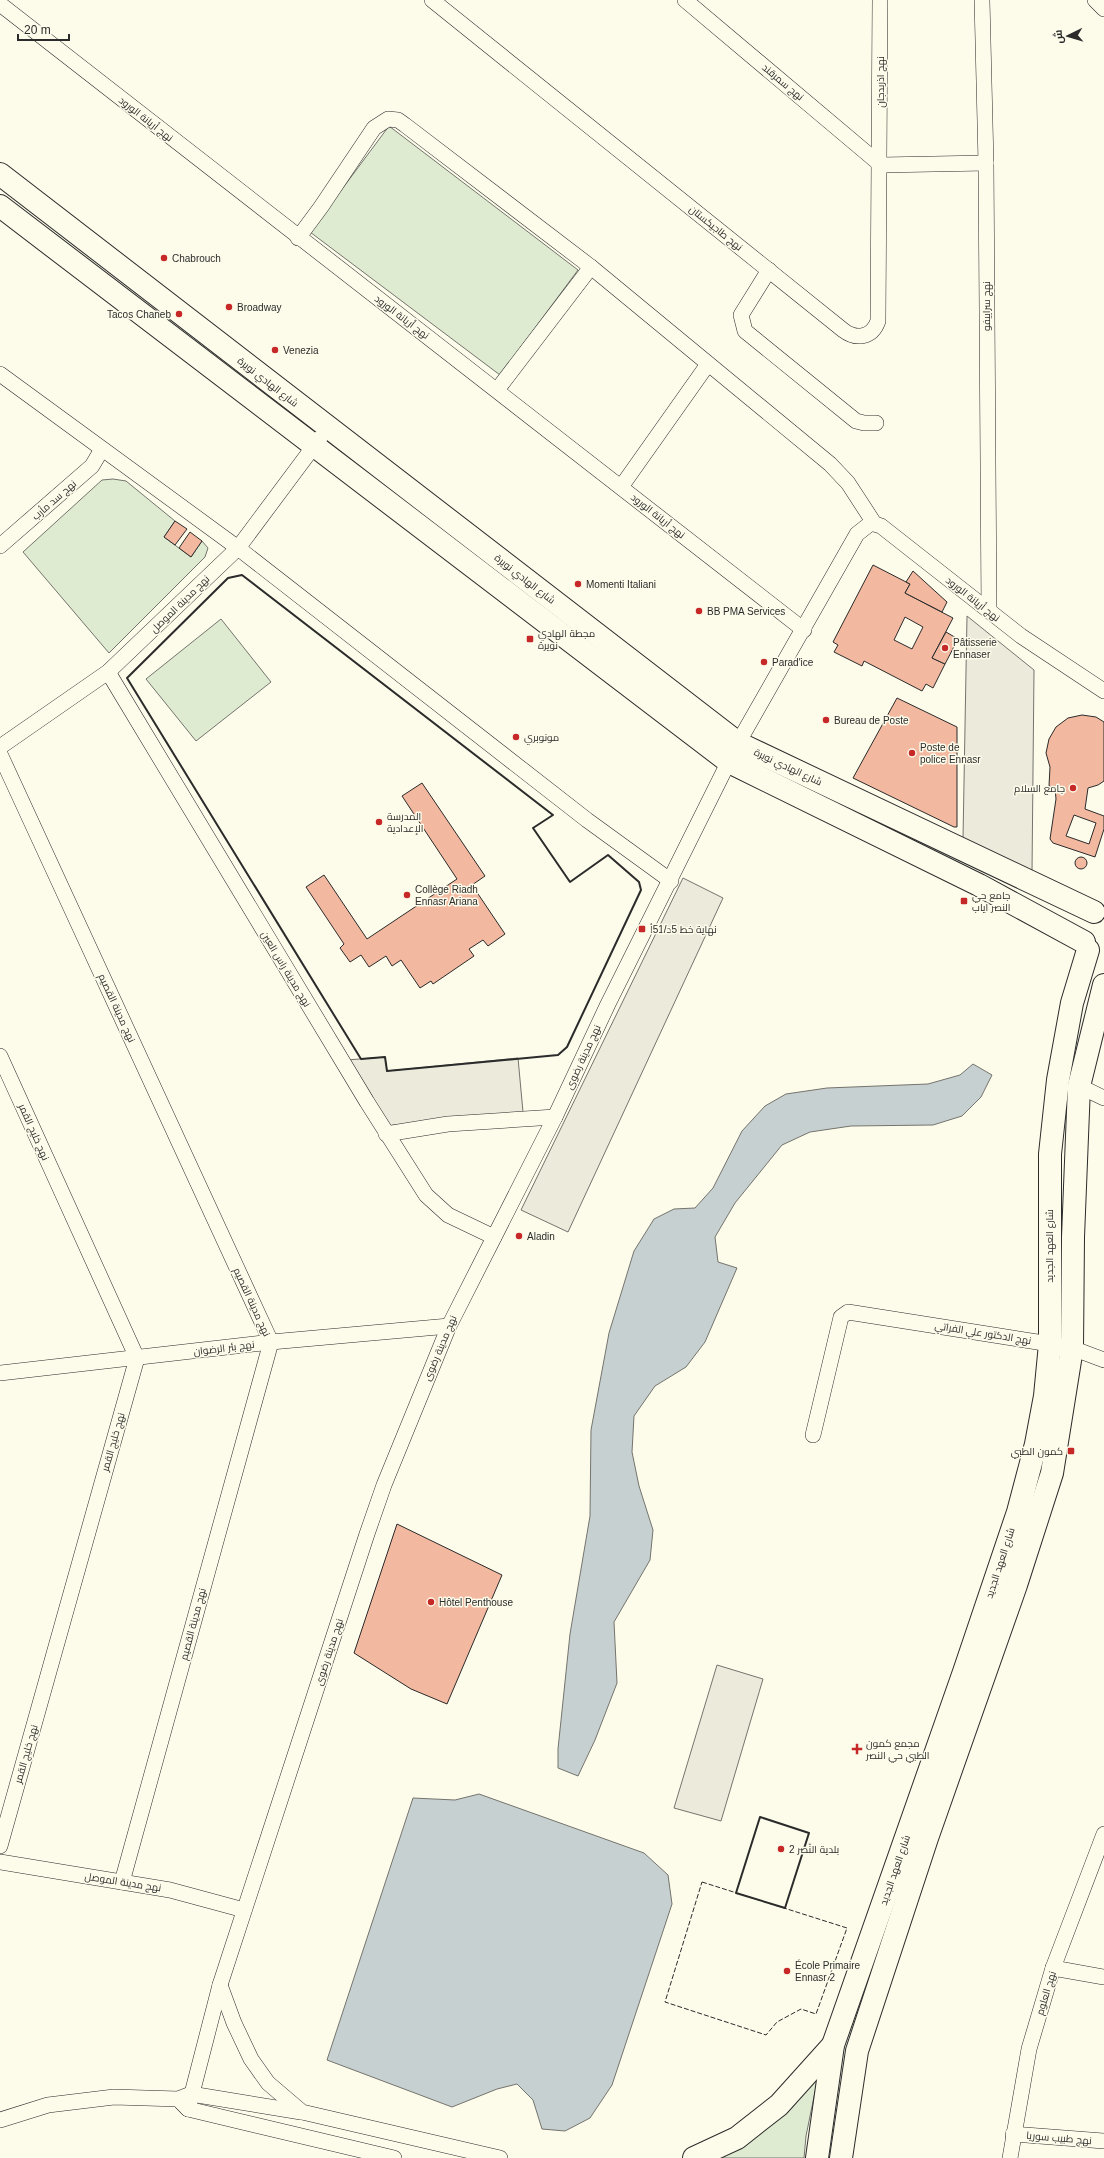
<svg xmlns="http://www.w3.org/2000/svg" width="1104" height="2158" viewBox="0 0 1104 2158" font-family="Arial,Cairo,sans-serif">
<rect width="100%" height="100%" fill="#fdfbea"/>
<!-- green -->
<g fill="#deebd1" stroke="#74746e">
<path d="M 389,126 L 578,270 L 500,375 L 310,232 Z"/>
<path d="M 113,479 L 126,481 L 175,521 L 164,537 L 191,557 L 202,541 L 208,548 L 205,557 L 109,653 L 23,552 L 102,480 Z"/>
<path d="M 221,619 L 271,682 L 196,741 L 146,679 Z"/>
<path d="M 819,2072 L 806,2136 L 804,2158 L 712,2158 Z"/>
</g>
<!-- parking -->
<g fill="#eceadb" stroke="#74746e">
<path d="M 967,616 L 1034,670 L 1032,873 L 963,839 Z"/>
<path d="M 683,878 L 723,898 L 568,1232 L 521,1210 Z"/>
<path d="M 385,1057 L 387,1071 L 518,1058 L 523,1112 L 386,1126 L 347,1060 Z"/>
<path d="M 717,1665 L 763,1679 L 721,1821 L 674,1808 Z"/>
</g>
<!-- water -->
<g fill="#c7d0d0" stroke="#74746e">
<path d="M 973,1064 L 992,1075 L 981,1097 L 962,1116 L 933,1125 L 851,1126 L 810,1132 L 782,1145 L 735,1203 L 715,1237 L 718,1262 L 737,1268 L 705,1342 L 686,1367 L 655,1386 L 634,1416 L 632,1452 L 639,1486 L 653,1530 L 650,1560 L 614,1622 L 617,1683 L 595,1740 L 578,1776 L 558,1768 L 558,1749 L 570,1634 L 590,1516 L 591,1430 L 609,1333 L 634,1251 L 654,1219 L 674,1209 L 695,1208 L 713,1188 L 742,1131 L 765,1106 L 786,1094 L 827,1088 L 928,1084 L 960,1075 Z"/>
<path d="M 479,1794 L 644,1853 L 668,1875 L 672,1904 L 612,2085 L 590,2118 L 565,2131 L 542,2129 L 533,2100 L 517,2084 L 497,2089 L 452,2107 L 327,2060 L 413,1798 L 455,1800 Z"/>
</g>
<!-- building -->
<g fill="#f2b8a0" stroke="#2b2b2b" fill-rule="evenodd">
<path d="M 175,521 L 187,529 L 175,545 L 164,537 Z"/>
<path d="M 190,532 L 202,541 L 191,557 L 179,548 Z"/>
<path d="M 873,565 L 910,584 L 905,593 L 953,618 L 932,658 L 945,664 L 933,688 L 926,684 L 922,691 L 864,661 L 862,666 L 834,652 L 838,645 L 833,642 ZM 905,617 L 923,627 L 912,649 L 894,640 Z"/>
<path d="M 913,571 L 947,602 L 942,612 L 905,593 L 910,584 L 906,582 Z"/>
<path d="M 946,632 L 958,639 L 945,664 L 932,658 Z"/>
<path d="M 897,698 L 957,727 L 957,827 L 954,827 L 853,778 Z"/>
<path d="M 1082,715 L 1096,717 L 1104,722 L 1104,781 L 1098,785 L 1088,788 L 1085,809 L 1104,816 L 1104,829 L 1095,857 L 1053,843 L 1050,839 L 1056,799 L 1055,788 L 1049,786 L 1050,767 L 1046,753 L 1049,739 L 1056,727 L 1068,718 ZM 1074,815 L 1096,823 L 1089,844 L 1066,836 Z"/>
<path d="M 422,783 L 485,876 L 472,885 L 505,934 L 488,946 L 483,940 L 469,949 L 474,956 L 433,984 L 431,981 L 420,988 L 401,960 L 392,966 L 386,956 L 369,967 L 361,955 L 350,962 L 340,948 L 344,944 L 306,887 L 324,875 L 367,939 L 457,879 L 402,796 Z"/>
<circle cx="1081" cy="863" r="6"/>
<path d="M 397,1524 L 502,1575 L 447,1704 L 411,1689 L 354,1653 Z"/>
</g>
<g fill="none" stroke-linecap="round" stroke-linejoin="round">
<defs>
<g id="street">
<path d="M 432,0 L 843,330 C 856,340 872,338 878,321 L 880,0"/>
<path d="M 685,0 L 881,165"/>
<path d="M 982,0 L 986,163 L 989,611"/>
<path d="M 1095,0 L 1104,9"/>
<path d="M 0,4 L 804,630"/>
<path d="M 881,165 L 986,163"/>
<path d="M 298,238 L 321,207 L 374,128 L 388,119 L 398,120 L 405,125 L 591,267 L 497,390"/>
<path d="M 591,267 L 830,464 L 848,483 L 874,523"/>
<path d="M 769,270 L 741,315 L 745,331 L 856,421 L 864,423 L 876,423"/>
<path d="M 0,374 L 238,548 L 587,820 L 671,881"/>
<path d="M 621,487 L 708,364"/>
<path d="M 0,546 L 92,466 L 102,449"/>
<path d="M 108,672 L 367,1102 L 426,1195 L 448,1215 L 494,1237"/>
<path d="M 0,747 L 108,672 L 238,548 L 320,438"/>
<path d="M 0,754 L 271,1342 L 122,1882"/>
<path d="M 0,1056 L 137,1358 L 0,1846"/>
<path d="M 1079,1086 L 1104,1098"/>
<path d="M 386,1134 L 448,1124 L 555,1117"/>
<path d="M 0,1373 L 271,1342 L 449,1326"/>
<path d="M 813,1435 L 841,1317 L 848,1312 L 1050,1344 L 1072,1348 L 1104,1360"/>
<path d="M 0,1862 L 170,1890 L 244,1910"/>
<path d="M 1053,1968 L 1104,1977"/>
<path d="M 220,1985 L 234,2023 L 251,2059 L 268,2083 L 302,2112 L 500,2158"/>
<path d="M 181,2102 L 188,2109 L 394,2158"/>
<path d="M 188,2109 L 220,1985 L 367,1534 L 384,1485 L 449,1326 L 555,1117 L 608,1004 L 738,743 L 857,534 L 871,523 L 881,526 L 1021,636 L 1104,691"/>
<path d="M 0,2120 L 48,2105 L 114,2097 L 178,2099 L 191,2094 L 301,2112"/>
<path d="M 1013,2134 L 1104,2141"/>
<path d="M 1010,2158 L 1029,2049 L 1053,1968 L 1104,1834"/>
</g>
<g id="secondary">
<path d="M 0,174 L 738,743 L 1094,912"/>
<path d="M 0,206 L 729,762 L 979,885 L 1084,942"/>
<path d="M 694,2158 L 737,2138 L 779,2105 L 833,2045"/>
<path d="M 817,2158 L 833,2045 L 964,1672 L 1018,1512 L 1036,1444 L 1045,1396 L 1050,1344 L 1050,1154 L 1058,1080 L 1072,1003 L 1088,950"/>
<path d="M 841,2158 L 857,2051 L 927,1838 L 1016,1585 L 1052,1473 L 1072,1348 L 1073,1237 L 1079,1086 L 1104,985"/>
</g>
</defs>
<!-- street casing -->
<use href="#street" stroke="#2b2b2b" stroke-width="16"/>
<!-- secondary casing -->
<use href="#secondary" stroke="#2b2b2b" stroke-width="24"/>
<!-- street -->
<use href="#street" stroke="#fdfbea" stroke-width="15"/>
<!-- secondary -->
<use href="#secondary" stroke="#fdfbea" stroke-width="22"/>
<!-- fence -->
<path stroke="#2b2b2b" stroke-width="1" stroke-dasharray="5 2" stroke-linecap="butt" d="M 702,1882 L 847,1928 L 816,2014 L 801,2009 L 777,2022 L 766,2035 L 665,2002 Z"/>
<!-- wall -->
<g stroke="#2b2b2b" stroke-width="2">
<path d="M 242,575 L 553,815 L 533,828 L 570,882 L 608,855 L 639,882 L 641,890 L 567,1047 L 558,1055 L 387,1071 L 385,1057 L 361,1059 L 127,678 L 228,578 Z"/>
<path d="M 760,1817 L 809,1833 L 785,1908 L 736,1893 Z"/>
</g>
</g>
<!-- markers -->
<g fill="#c62828" stroke="#fdfbea" stroke-width="1.5">
<circle cx="164" cy="258" r="4"/>
<circle cx="229" cy="307" r="4"/>
<circle cx="179" cy="314" r="4"/>
<circle cx="275" cy="350" r="4"/>
<circle cx="578" cy="584" r="4"/>
<circle cx="699" cy="611" r="4"/>
<rect x="526" y="635" width="8" height="8" rx="2"/>
<circle cx="945" cy="648" r="4"/>
<circle cx="764" cy="662" r="4"/>
<circle cx="826" cy="720" r="4"/>
<circle cx="516" cy="737" r="4"/>
<circle cx="912" cy="753" r="4"/>
<circle cx="1073" cy="788" r="4"/>
<circle cx="379" cy="822" r="4"/>
<circle cx="407" cy="895" r="4"/>
<rect x="960" y="897" width="8" height="8" rx="2"/>
<rect x="638" y="925" width="8" height="8" rx="2"/>
<circle cx="519" cy="1236" r="4"/>
<rect x="1067" y="1447" width="8" height="8" rx="2"/>
<circle cx="431" cy="1602" r="4"/>
<path d="M855 1743h4v4h4v4h-4v4h-4v-4h-4v-4h4z"/>
<circle cx="781" cy="1849" r="4"/>
<circle cx="787" cy="1971" r="4"/>
</g>
<g text-anchor="middle" dominant-baseline="central" stroke-width="3" stroke-linejoin="round" paint-order="stroke">
<!-- street labels -->
<g font-size="10" fill="#2b2b2b" stroke="#fdfbea">
<text transform="translate(783 82) rotate(40)">نهج سمرقند</text>
<text transform="translate(880 82) rotate(-90)">نهج اذربدجان</text>
<text transform="translate(146 119) rotate(38)">نهج أريانة الورود</text>
<text transform="translate(716 228) rotate(39)">نهج طاجيكستان</text>
<text transform="translate(986 306) rotate(-90)">نهج سراييفو</text>
<text transform="translate(402 317) rotate(37)">نهج أريانة الورود</text>
<text transform="translate(268 382) rotate(38)">شارع الهادي نويرة</text>
<text transform="translate(54 500) rotate(-41)">نهج سد مأرب</text>
<text transform="translate(658 516) rotate(38)">نهج أريانة الورود</text>
<text transform="translate(525 579) rotate(38)">شارع الهادي نويرة</text>
<text transform="translate(973 599) rotate(38)">نهج أريانة الورود</text>
<text transform="translate(180 604) rotate(-44)">نهج مدينة الموصل</text>
<text transform="translate(788 767) rotate(25)">شارع الهادي نويرة</text>
<text transform="translate(286 969) rotate(59)">نهج مدينة راس العين</text>
<text transform="translate(117 1008) rotate(65)">نهج مدينة القصيم</text>
<text transform="translate(583 1057) rotate(-65)">نهج مدينة رضوى</text>
<text transform="translate(34 1132) rotate(66)">نهج خليج القمر</text>
<text transform="translate(1049 1246) rotate(-90)">شارع العهد الجديد</text>
<text transform="translate(252 1302) rotate(65)">نهج مدينة القصيم</text>
<text transform="translate(983 1333) rotate(9)">نهج الدكتور علي الفراتي</text>
<text transform="translate(224 1348) rotate(-7)">نهج بئر الرضوان</text>
<text transform="translate(440 1348) rotate(-67)">نهج مدينة رضوى</text>
<text transform="translate(113 1442) rotate(-74)">نهج خليج القمر</text>
<text transform="translate(1000 1563) rotate(-72)">شارع العهد الجديد</text>
<text transform="translate(193 1624) rotate(-75)">نهج مدينة القصيم</text>
<text transform="translate(329 1652) rotate(-72)">نهج مدينة رضوى</text>
<text transform="translate(26 1754) rotate(-74)">نهج خليج القمر</text>
<text transform="translate(895 1870) rotate(-71)">شارع العهد الجديد</text>
<text transform="translate(123 1882) rotate(9)">نهج مدينة الموصل</text>
<text transform="translate(1046 1993) rotate(-73)">نهج العلوم</text>
<text transform="translate(1059 2138) rotate(5)">نهج طبيب سوريا</text>
</g>
<!-- poi labels -->
<g font-size="10" fill="#2b2b2b" stroke="#fdfbea" text-anchor="start">
<text x="172" y="258">Chabrouch</text>
<text x="237" y="307">Broadway</text>
<text x="171" y="314" text-anchor="end">Tacos Chaneb</text>
<text x="283" y="350">Venezia</text>
<text x="586" y="584">Momenti Italiani</text>
<text x="707" y="611">BB PMA Services</text>
<text x="538" y="633">مجطة الهادي<tspan x="538" dy="12">نويرة</tspan></text>
<text x="953" y="642">Pâtisserie<tspan x="953" dy="12">Ennaser</tspan></text>
<text x="772" y="662">Parad'ice</text>
<text x="834" y="720">Bureau de Poste</text>
<text x="524" y="737">مونوبري</text>
<text x="920" y="747">Poste de<tspan x="920" dy="12">police Ennasr</tspan></text>
<text x="1065" y="788" text-anchor="end">جامع السلام</text>
<text x="387" y="816">المدرسة<tspan x="387" dy="12">الإعدادية</tspan></text>
<text x="415" y="889">Collège Riadh<tspan x="415" dy="12">Ennasr Ariana</tspan></text>
<text x="972" y="895">جامع حي<tspan x="972" dy="12">النصر اياب</tspan></text>
<text x="650" y="929">نهاية خط 5د/51أ</text>
<text x="527" y="1236">Aladin</text>
<text x="1063" y="1451" text-anchor="end">كمون الطبي</text>
<text x="439" y="1602">Hôtel Penthouse</text>
<text x="866" y="1743">مجمع كمون<tspan x="866" dy="12">الطبي حي النصر</tspan></text>
<text x="789" y="1849">بلدية النّصر 2</text>
<text x="795" y="1965">École Primaire<tspan x="795" dy="12">Ennasr 2</tspan></text>
</g>
</g>
<!-- north arrow -->
<g transform="translate(1068 36) rotate(265)" stroke="#fdfbea" stroke-width="3" paint-order="stroke">
<path d="M0-3L7 15L0 10L-7 15Z" fill="#2b2b2b"/>
<text y="-6" font-size="11" font-weight="bold" text-anchor="middle" fill="#2b2b2b">ش</text>
</g>
<!-- scale -->
<path d="M18 34v6h51v-6" fill="none" stroke="#2b2b2b" stroke-width="2"/>
<text x="24" y="34" font-size="12" fill="#2b2b2b" stroke="#fdfbea" stroke-width="3" paint-order="stroke">20 m</text>
</svg>
